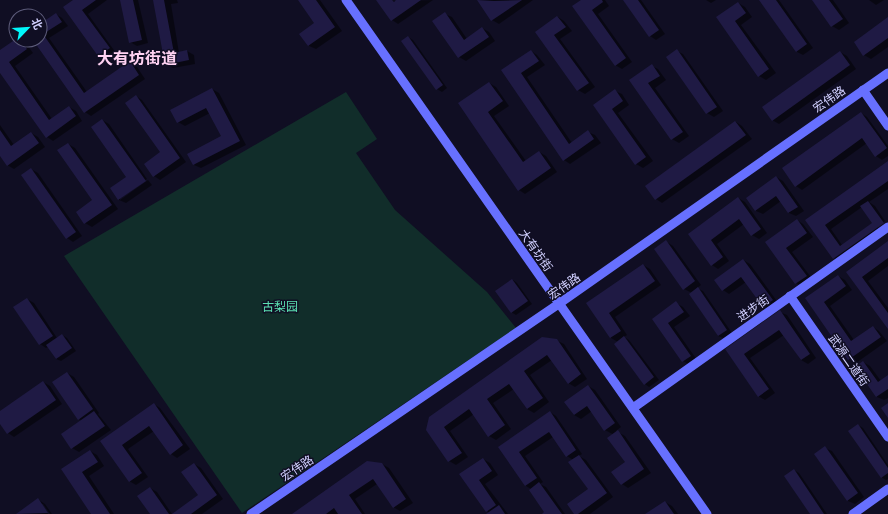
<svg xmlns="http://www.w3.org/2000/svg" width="888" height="514" viewBox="0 0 888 514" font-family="Ubuntu,'Noto Sans SC',sans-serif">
<rect width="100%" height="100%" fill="#100e23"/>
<!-- green -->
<path fill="#112d2a" d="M 346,92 L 377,139 L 356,153 L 395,210 L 487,292 L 516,328 L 242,513 L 64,256 Z"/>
<!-- shadow -->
<g fill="#0007" fill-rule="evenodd">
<path d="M 75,0 L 107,0 L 88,14 L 116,53 L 106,60 L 99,56 L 65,7 Z"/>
<path d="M 121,0 L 138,0 L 148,43 L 137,46 L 130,42 Z"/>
<path d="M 154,0 L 177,0 L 178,3 L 171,4 L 179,53 L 187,51 L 194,55 L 195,64 L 173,68 L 166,64 Z"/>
<path d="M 299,0 L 320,0 L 342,31 L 316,49 L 309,46 L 301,34 L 315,23 Z"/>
<path d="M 377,0 L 396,1 L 433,0 L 398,24 L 392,20 Z"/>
<path d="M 479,0 L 533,0 L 499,24 L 492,20 Z"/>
<path d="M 583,0 L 605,0 L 609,6 L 598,14 L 632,62 L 622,69 L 615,65 Z"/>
<path d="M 624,0 L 641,0 L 665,34 L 656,40 L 650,36 Z"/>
<path d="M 706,0 L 716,0 L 711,3 Z"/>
<path d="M 760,0 L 779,0 L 813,48 L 803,55 L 797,52 Z"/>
<path d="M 814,0 L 833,0 L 849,23 L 839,30 L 832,26 Z"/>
<path d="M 869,0 L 884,0 L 876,5 Z"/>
<path d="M 738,3 L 745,7 L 752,17 L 741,25 L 776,73 L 766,80 L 759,76 L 717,18 Z"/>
<path d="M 56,14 L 62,18 L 68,26 L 49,38 L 87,92 L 130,63 L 137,67 L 145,79 L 91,116 L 85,112 L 34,40 L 40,40 L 40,25 Z"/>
<path d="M 445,14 L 452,17 L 467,39 L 482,28 L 489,32 L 495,41 L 466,61 L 459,57 Z"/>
<path d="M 558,17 L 564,21 L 572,31 L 560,39 L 595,87 L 585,94 L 578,90 L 537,32 Z"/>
<path d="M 888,19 L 888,47 L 871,59 L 864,55 Z"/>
<path d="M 408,37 L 413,40 L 447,88 L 442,92 L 437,89 Z"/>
<path d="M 16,40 L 25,42 L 33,53 L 15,66 L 52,119 L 69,107 L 76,111 L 82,121 L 53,141 L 47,137 L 0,72 L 0,52 Z"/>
<path d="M 531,51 L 537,55 L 545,65 L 527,77 L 572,143 L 588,132 L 595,135 L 601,143 L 570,164 L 564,160 L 503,70 Z"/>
<path d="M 677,51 L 683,54 L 723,111 L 714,117 L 707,113 Z"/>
<path d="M 840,52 L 847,56 L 856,69 L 779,124 L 772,120 Z"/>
<path d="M 652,66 L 658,69 L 666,80 L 655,88 L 689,136 L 679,143 L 672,139 L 631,81 Z"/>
<path d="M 489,83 L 496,87 L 509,106 L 494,116 L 526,161 L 539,152 L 546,156 L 557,172 L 525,194 L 519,190 L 459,103 Z"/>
<path d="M 212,89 L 219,93 L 246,145 L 201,168 L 194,165 L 222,136 L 210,113 L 185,126 L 178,122 L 172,110 Z"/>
<path d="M 615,91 L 622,94 L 629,105 L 618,113 L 653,161 L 643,168 L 636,164 L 594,106 Z"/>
<path d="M 136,96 L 142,100 L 186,162 L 160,180 L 154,176 L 162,153 Z"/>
<path d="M 861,113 L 867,117 L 888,146 L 888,156 L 882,160 L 876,156 L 867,143 L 802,190 L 796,186 Z"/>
<path d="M 102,120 L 109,124 L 147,179 L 120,198 L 120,200 L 148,180 L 152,185 L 126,203 L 119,200 L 111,188 L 127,177 Z"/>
<path d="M 736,122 L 742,126 L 752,139 L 662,203 L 656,199 Z"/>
<path d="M 0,125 L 14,145 L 31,133 L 38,137 L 45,147 L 14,169 L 7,165 L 0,154 Z"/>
<path d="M 68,144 L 75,148 L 118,209 L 92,227 L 85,223 L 94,200 Z"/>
<path d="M 888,162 L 888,189 L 869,202 L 875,206 L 885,221 L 878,226 L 878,228 L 887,222 L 888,224 L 840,262 L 834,258 L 806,220 ZM 862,207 L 873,223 L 842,245 L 831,229 Z"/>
<path d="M 31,169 L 38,173 L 82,236 L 73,242 L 67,238 Z"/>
<path d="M 776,177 L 783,181 L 804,211 L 796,216 L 789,213 L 781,201 L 763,214 L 756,211 L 747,198 Z"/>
<path d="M 738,198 L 745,202 L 767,233 L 759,239 L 752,235 L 744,224 L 717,244 L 729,261 L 718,269 L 712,265 L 689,234 Z"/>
<path d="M 797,220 L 803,224 L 813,237 L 792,252 L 813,280 L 803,287 L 796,283 L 766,242 Z"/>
<path d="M 667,242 L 673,246 L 701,285 L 697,288 L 703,291 L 732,333 L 723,338 L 718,336 L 692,293 L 684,289 Z"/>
<path d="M 888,243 L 888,266 L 868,281 L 888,308 L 888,327 L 848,272 Z"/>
<path d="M 743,260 L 750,264 L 779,304 L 771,310 L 764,306 L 746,282 L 729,294 L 723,290 Z"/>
<path d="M 643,265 L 650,269 L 661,285 L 615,317 L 627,335 L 624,337 L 629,340 L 659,380 L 649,387 L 645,384 L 618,342 L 611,338 L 587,303 Z"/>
<path d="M 838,276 L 845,280 L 852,290 L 830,306 L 854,340 L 873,327 L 879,331 L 887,341 L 856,363 L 849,359 L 806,299 Z"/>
<path d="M 513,280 L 517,283 L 532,304 L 516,315 L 511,312 Z"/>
<path d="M 27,299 L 34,303 L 57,338 L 62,335 L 67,338 L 76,351 L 61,361 L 56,359 L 48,347 L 46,348 L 40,344 Z"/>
<path d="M 676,303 L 683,307 L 690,316 L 674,327 L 697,360 L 690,365 L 683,361 L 653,319 Z"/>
<path d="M 780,312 L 787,315 L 816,358 L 808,364 L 801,360 L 784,335 L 750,358 L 775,393 L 765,400 L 758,396 L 726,350 Z"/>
<path d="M 556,340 L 564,344 L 587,379 L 575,387 L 568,383 L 552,360 L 530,375 L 549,402 L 534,413 L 527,409 L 514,389 L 493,403 L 511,429 L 496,440 L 489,436 L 474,414 L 450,431 L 468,457 L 456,465 L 449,461 L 427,430 Z"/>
<path d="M 863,362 L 870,366 L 881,381 L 888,376 L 888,398 L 884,400 L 877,397 L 857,367 Z"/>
<path d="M 67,373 L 74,377 L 99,413 L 98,414 L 111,430 L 79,452 L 72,448 L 82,421 L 79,419 Z"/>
<path d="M 43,382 L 50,386 L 62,404 L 14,437 L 8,433 L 0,422 L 0,412 Z"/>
<path d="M 588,386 L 595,390 L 621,427 L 616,431 L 625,436 L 651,473 L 628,488 L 622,484 L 626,463 L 614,435 L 605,430 L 592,411 L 581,419 L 574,415 L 566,402 Z"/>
<path d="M 154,404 L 160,408 L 190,449 L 177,458 L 171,454 L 154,431 L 128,449 L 148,477 L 136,485 L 129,481 L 101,441 Z"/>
<path d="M 550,412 L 556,416 L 582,454 L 579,456 L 586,460 L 613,497 L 590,514 L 575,514 L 589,489 L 573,460 L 567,456 L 553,437 L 525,456 L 543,482 L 540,484 L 546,487 L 565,514 L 543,514 L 546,512 L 531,489 L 526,486 L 499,447 Z"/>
<path d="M 858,425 L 863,428 L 888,465 L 888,479 L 886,480 L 881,477 Z"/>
<path d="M 825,448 L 832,451 L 864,497 L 855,504 L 848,501 L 815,455 Z"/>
<path d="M 90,451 L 97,455 L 104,466 L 89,476 L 114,514 L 92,514 L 62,470 Z"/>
<path d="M 483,459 L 490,463 L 498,475 L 485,484 L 508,514 L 488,514 L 489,513 L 460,475 Z"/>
<path d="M 194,464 L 201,468 L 223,499 L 202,514 L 173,514 L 199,495 Z"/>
<path d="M 382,464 L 389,468 L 413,503 L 400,511 L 393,507 L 377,484 L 355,499 L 365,514 L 294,514 Z"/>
<path d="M 794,470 L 799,473 L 827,514 L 811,514 Z"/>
<path d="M 150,488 L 157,492 L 172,514 L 151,514 Z"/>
<path d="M 39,500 L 45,504 L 52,514 L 50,514 L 43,504 L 41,504 L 48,514 L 17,514 Z"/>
<path d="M 665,502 L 672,506 L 678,514 L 647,514 Z"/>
</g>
<!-- building -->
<g fill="#1f1a44">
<path d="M 73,0 L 96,0 L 82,10 L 110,48 L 98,56 L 63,7 Z"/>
<path d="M 120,0 L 133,0 L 142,40 L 129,43 Z"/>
<path d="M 153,0 L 164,0 L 174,53 L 187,50 L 189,60 L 165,65 Z"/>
<path d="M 298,0 L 316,0 L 335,27 L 308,46 L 299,34 L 314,23 Z"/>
<path d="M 376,0 L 392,0 L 394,2 L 396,0 L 421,0 L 391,21 Z"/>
<path d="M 477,0 L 494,1 L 522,0 L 491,21 Z"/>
<path d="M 581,0 L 602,0 L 603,2 L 592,10 L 626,58 L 615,66 L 572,6 Z"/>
<path d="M 623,0 L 638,0 L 659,30 L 649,37 Z"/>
<path d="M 759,0 L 776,0 L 807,44 L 796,52 Z"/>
<path d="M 812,0 L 829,0 L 843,19 L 831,27 Z"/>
<path d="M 738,2 L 746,13 L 735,21 L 769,69 L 758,77 L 716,17 Z"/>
<path d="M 445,12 L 464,40 L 482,27 L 489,37 L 458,58 L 432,21 Z"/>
<path d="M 56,13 L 62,22 L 43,34 L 84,93 L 130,61 L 139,75 L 84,113 L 33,40 L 40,40 L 40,24 Z"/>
<path d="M 557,16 L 566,27 L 554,35 L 589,83 L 577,91 L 535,32 Z"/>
<path d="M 888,17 L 888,38 L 863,56 L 854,42 Z"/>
<path d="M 408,36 L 443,85 L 436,90 L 401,41 Z"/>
<path d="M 16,39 L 20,40 L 27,49 L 9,62 L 49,120 L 69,106 L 76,116 L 46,138 L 0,73 L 0,50 Z"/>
<path d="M 677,49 L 717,107 L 706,114 L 666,57 Z"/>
<path d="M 531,50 L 539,61 L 521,73 L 569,144 L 588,130 L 594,139 L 563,161 L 501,70 Z"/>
<path d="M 840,51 L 850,65 L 772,121 L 762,107 Z"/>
<path d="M 652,64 L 660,76 L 648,83 L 683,132 L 671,140 L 629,80 Z"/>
<path d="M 489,82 L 503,101 L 488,112 L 523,162 L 539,151 L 551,168 L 518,191 L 458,103 Z"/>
<path d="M 212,88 L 240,141 L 193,165 L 187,154 L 221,136 L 206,108 L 177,123 L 170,110 Z"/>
<path d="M 615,89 L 623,101 L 612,109 L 646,157 L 635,165 L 593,105 Z"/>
<path d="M 136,95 L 180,158 L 153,177 L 144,164 L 160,152 L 125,103 Z"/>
<path d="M 861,112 L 887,148 L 875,157 L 862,138 L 795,187 L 782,168 Z"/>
<path d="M 102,119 L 146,181 L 118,200 L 110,188 L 126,177 L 91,127 Z"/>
<path d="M 735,121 L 746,135 L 655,200 L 645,186 Z"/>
<path d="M 0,130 L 11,146 L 31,132 L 39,143 L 7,166 L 0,156 Z"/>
<path d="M 68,143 L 112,205 L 84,224 L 76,212 L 92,200 L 57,150 Z"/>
<path d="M 888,161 L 888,181 L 825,225 L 840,246 L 872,223 L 860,206 L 868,201 L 884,223 L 833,259 L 805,220 Z"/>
<path d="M 31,168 L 76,232 L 66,239 L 21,175 Z"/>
<path d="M 776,176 L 798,207 L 788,213 L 776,196 L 755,211 L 746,198 Z"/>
<path d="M 738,197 L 761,229 L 751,236 L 739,219 L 711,240 L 723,257 L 711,266 L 688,234 Z"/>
<path d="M 797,219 L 807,233 L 786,248 L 807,276 L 795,284 L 765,242 Z"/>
<path d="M 666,240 L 695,281 L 683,290 L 654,249 Z"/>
<path d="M 888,241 L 888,258 L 862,277 L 888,313 L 888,329 L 846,272 Z"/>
<path d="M 743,259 L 773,300 L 763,307 L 741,277 L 722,291 L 714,280 Z"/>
<path d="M 643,264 L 655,281 L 609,313 L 621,331 L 610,338 L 586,303 Z"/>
<path d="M 838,275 L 846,286 L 824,302 L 851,341 L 873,326 L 881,337 L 848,360 L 805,298 Z"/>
<path d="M 512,279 L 528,301 L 511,313 L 495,291 Z"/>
<path d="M 698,287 L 727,330 L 718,336 L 689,294 Z"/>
<path d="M 27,298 L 53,336 L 39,345 L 13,307 Z"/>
<path d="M 676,301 L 684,312 L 668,323 L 691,356 L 682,362 L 652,319 Z"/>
<path d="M 780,310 L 810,354 L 801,360 L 779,330 L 744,354 L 769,389 L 758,397 L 725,349 Z"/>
<path d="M 62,334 L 72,348 L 56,359 L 46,345 Z"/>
<path d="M 624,336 L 654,377 L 644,385 L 614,344 Z"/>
<path d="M 542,337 L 557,339 L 581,374 L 568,384 L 547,355 L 524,371 L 543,398 L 527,409 L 509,384 L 487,399 L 505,425 L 488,437 L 469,409 L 444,427 L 462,453 L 448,462 L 426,430 L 429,417 Z"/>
<path d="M 863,361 L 878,382 L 888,375 L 888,389 L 876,397 L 855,367 Z"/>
<path d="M 67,372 L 93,409 L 78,420 L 52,382 Z"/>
<path d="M 43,381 L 56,400 L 7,434 L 0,424 L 0,411 Z"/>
<path d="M 588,385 L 615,423 L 604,431 L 587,406 L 574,415 L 564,402 Z"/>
<path d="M 154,403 L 183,445 L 170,455 L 149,426 L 122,445 L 142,473 L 129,482 L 100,441 Z"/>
<path d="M 888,403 L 888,418 L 881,408 Z"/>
<path d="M 94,411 L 105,426 L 71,449 L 61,434 Z"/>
<path d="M 550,411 L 576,450 L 566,457 L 549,432 L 519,452 L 537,478 L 525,486 L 498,447 Z"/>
<path d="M 858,424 L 888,468 L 888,473 L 881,478 L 848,431 Z"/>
<path d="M 618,430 L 644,469 L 621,485 L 611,472 L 625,462 L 607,438 Z"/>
<path d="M 825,446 L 858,493 L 847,501 L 814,454 Z"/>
<path d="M 90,450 L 98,462 L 82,472 L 110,514 L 91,514 L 61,469 Z"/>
<path d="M 579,455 L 607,493 L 578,514 L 574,514 L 567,504 L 588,489 L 568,462 Z"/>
<path d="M 483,458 L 492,471 L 479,480 L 496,505 L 486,512 L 459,474 Z"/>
<path d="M 367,461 L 382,463 L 406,499 L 393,508 L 373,479 L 349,495 L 362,514 L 338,514 L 334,508 L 326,514 L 292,514 Z"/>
<path d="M 194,463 L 217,495 L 191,514 L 172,514 L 198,495 L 181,472 Z"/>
<path d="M 794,469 L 824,514 L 810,514 L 784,476 Z"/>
<path d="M 539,482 L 562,514 L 542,514 L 544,512 L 529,490 Z"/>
<path d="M 150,487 L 169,514 L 150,514 L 137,496 Z"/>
<path d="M 38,498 L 48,513 L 16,514 Z"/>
<path d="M 665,501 L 674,514 L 645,514 Z"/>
<path d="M 499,505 L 505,514 L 486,514 Z"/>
</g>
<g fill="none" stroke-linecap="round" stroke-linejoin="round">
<!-- secondary -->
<g stroke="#6770ff" stroke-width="9">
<path d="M 346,0 L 707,514"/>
<path d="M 863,90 L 888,126"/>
<path d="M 790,296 L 888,437"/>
<path d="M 633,408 L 888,227"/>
<path d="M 251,514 L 560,303 L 888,73"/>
<path d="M 853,514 L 888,489"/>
</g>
</g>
<g text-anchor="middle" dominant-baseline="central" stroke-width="3" stroke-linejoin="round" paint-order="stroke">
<!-- street labels -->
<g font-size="12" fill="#d1d0ff" stroke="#100e23">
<text transform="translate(829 99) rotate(-35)">宏伟路</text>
<text transform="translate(536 250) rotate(55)">大有坊街</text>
<text transform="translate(564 286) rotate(-35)">宏伟路</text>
<text transform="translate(753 308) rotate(-35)">进步街</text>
<text transform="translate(849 360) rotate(55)">武源二道街</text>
<text transform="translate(297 468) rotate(-34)">宏伟路</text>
</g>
<!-- park labels -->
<g font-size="12" fill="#5be0b3" stroke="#100e23">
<text x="280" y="306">古梨园</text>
</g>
<!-- district labels -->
<g font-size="16" font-weight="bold" fill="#ffd2f2" stroke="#100e23">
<text x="137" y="58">大有坊街道</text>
</g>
</g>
<!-- north arrow -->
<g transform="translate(28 28) rotate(65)"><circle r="19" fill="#100e23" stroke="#5d5c7b"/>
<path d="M0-3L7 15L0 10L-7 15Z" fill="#00f7fb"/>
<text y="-6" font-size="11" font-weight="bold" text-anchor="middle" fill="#d1d0ff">北</text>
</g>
</svg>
